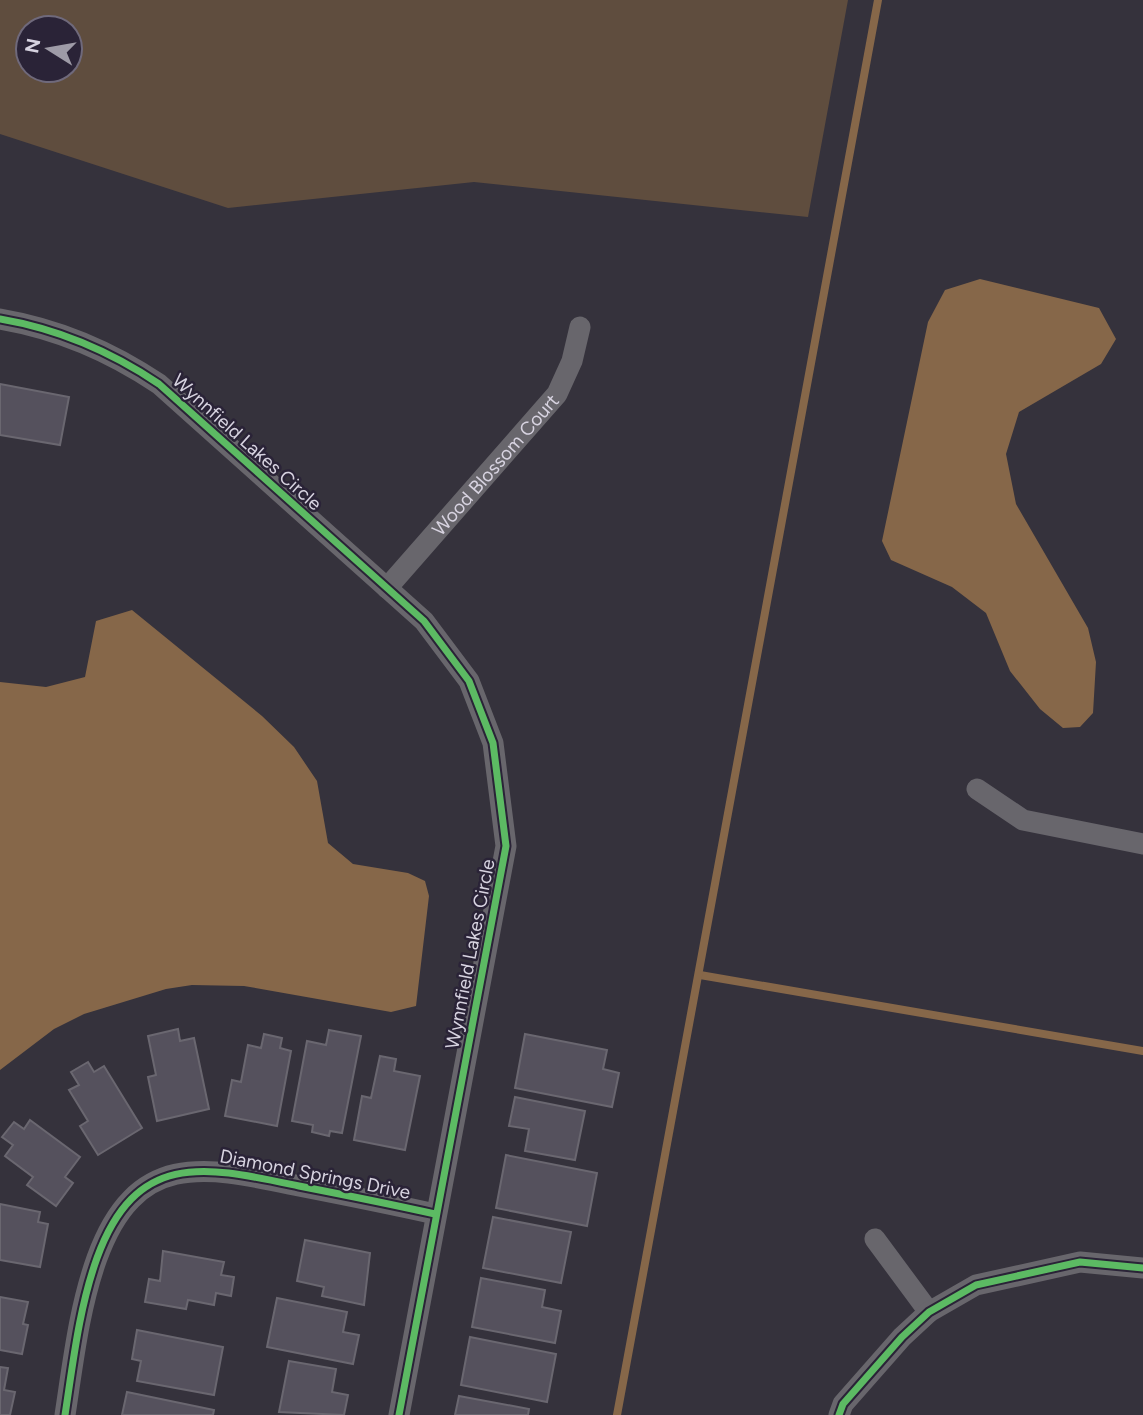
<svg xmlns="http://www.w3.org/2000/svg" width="1143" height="1415" viewBox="0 0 1143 1415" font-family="Figtree,sans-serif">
<rect width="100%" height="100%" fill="#35323c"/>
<!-- green -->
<path fill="#5f4d3e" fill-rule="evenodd" d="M 0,0 L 848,0 L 808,217 L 474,182 L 228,208 L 0,134 ZM 28,28 L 70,28 L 70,70 L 28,70 Z"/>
<!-- water -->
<g fill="#866749">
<path d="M 980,279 L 1099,308 L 1116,339 L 1101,364 L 1019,412 L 1006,454 L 1016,504 L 1088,628 L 1096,662 L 1093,713 L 1080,727 L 1063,728 L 1040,709 L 1010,671 L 986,613 L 952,587 L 891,560 L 882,541 L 928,322 L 945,290 Z"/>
<path d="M 132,610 L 262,716 L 294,747 L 317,781 L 328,843 L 353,864 L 408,873 L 425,881 L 429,896 L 416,1006 L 391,1012 L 244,986 L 192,985 L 166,989 L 84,1014 L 54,1029 L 0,1070 L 0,682 L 46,687 L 85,677 L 96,621 Z"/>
</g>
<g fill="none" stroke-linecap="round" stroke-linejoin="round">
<!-- stream -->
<g stroke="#866749" stroke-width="8">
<path d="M 700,975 L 1143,1051"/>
<path d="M 617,1415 L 878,0"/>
</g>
</g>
<!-- building -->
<g fill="#55515d" stroke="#6a6770" stroke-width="2">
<path d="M 0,384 L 69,397 L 60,445 L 0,435 Z"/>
<path d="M 178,1029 L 180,1041 L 194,1038 L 209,1109 L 157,1121 L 148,1077 L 156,1075 L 148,1036 Z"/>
<path d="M 329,1030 L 361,1036 L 342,1133 L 330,1131 L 329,1136 L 312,1132 L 313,1125 L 292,1121 L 307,1041 L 326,1045 Z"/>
<path d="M 264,1034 L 282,1038 L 280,1048 L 291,1051 L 277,1126 L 225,1116 L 232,1080 L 241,1082 L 248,1045 L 261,1048 Z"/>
<path d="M 525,1034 L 607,1050 L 603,1069 L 619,1073 L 612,1107 L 515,1088 Z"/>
<path d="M 380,1056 L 396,1059 L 394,1071 L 420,1076 L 405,1150 L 354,1140 L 362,1096 L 371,1098 Z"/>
<path d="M 88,1062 L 94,1072 L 104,1066 L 142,1128 L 98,1155 L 80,1126 L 88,1121 L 69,1090 L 79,1085 L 71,1072 Z"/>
<path d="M 515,1097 L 585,1111 L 575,1160 L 525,1151 L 529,1129 L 509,1126 Z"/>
<path d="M 30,1120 L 80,1157 L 65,1177 L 73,1183 L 56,1206 L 27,1185 L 33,1177 L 5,1156 L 13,1145 L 2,1137 L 14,1122 L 24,1129 Z"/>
<path d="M 506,1155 L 597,1173 L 587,1226 L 496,1208 Z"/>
<path d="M 0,1204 L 40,1212 L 38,1222 L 48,1224 L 40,1267 L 0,1260 Z"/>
<path d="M 493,1217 L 571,1232 L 561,1283 L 483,1268 Z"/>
<path d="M 305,1240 L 370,1253 L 364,1305 L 322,1296 L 324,1287 L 297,1281 Z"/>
<path d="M 163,1251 L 224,1262 L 221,1275 L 234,1277 L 231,1296 L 216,1293 L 214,1305 L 188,1300 L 186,1309 L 145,1302 L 149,1279 L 160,1281 Z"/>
<path d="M 481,1278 L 545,1290 L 542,1307 L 561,1311 L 555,1343 L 472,1327 Z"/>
<path d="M 0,1297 L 28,1302 L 23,1324 L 28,1325 L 22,1354 L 0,1350 Z"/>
<path d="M 277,1298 L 347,1312 L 343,1332 L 359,1335 L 353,1364 L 267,1347 Z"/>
<path d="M 137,1330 L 223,1347 L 214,1395 L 137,1381 L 141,1361 L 132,1359 Z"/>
<path d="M 470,1337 L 556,1354 L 547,1402 L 461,1385 Z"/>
<path d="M 289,1361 L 336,1369 L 332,1392 L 348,1395 L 344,1415 L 279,1412 Z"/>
<path d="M 0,1367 L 8,1368 L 4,1390 L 15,1392 L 10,1415 L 0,1415 Z"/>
<path d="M 127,1392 L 214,1410 L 213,1415 L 122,1415 Z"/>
<path d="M 459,1396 L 529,1409 L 528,1415 L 455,1415 Z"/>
</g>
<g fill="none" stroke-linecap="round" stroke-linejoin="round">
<!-- minor -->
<g stroke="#68666c" stroke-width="21">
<path d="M 0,319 C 59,329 110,351 159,384 L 424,621 L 469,681 L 493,743 L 506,846 L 399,1415"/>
<path id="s1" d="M 387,588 L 557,394 L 572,361 L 580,327"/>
<path d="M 977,789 L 1023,820 L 1143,844"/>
<path d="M 875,1239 L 929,1312"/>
<path d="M 65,1415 C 73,1363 79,1308 97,1258 C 137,1148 208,1167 299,1186 C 345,1195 390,1204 435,1214"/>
<path d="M 839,1415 L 843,1404 L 902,1337 L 929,1312 L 976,1285 L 1080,1262 L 1143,1268"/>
</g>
<defs>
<g id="cycleway">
<path d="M 0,319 C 59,329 110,351 159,384 L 424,621 L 469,681 L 493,743 L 506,846 L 399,1415"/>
<path d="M 65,1415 C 73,1363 79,1308 97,1258 C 137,1148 208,1167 299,1186 C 345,1195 390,1204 435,1214"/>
<path d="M 839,1415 L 843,1404 L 902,1337 L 929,1312 L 976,1285 L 1080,1262 L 1143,1268"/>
</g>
</defs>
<!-- cycleway casing -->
<use href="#cycleway" stroke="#2a2337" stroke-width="11"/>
<!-- cycleway -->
<use href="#cycleway" stroke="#5cba63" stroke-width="7"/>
</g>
<g text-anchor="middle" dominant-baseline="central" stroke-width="5" stroke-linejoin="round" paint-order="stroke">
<!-- street labels -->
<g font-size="19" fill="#d7d3e0" stroke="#2a2337">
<text transform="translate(247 442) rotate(42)">Wynnfield Lakes Circle</text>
<text stroke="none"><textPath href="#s1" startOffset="164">Wood Blossom Court</textPath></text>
<text transform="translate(470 954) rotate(-79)">Wynnfield Lakes Circle</text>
<text transform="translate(315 1174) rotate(11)">Diamond Springs Drive</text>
</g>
</g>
<!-- north arrow -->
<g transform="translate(49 49) rotate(281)"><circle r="33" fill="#2a2337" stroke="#6f697b" stroke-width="2"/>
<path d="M0-5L12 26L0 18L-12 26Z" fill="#9e9ba7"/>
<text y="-10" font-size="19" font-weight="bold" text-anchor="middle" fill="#d7d3e0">N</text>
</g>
</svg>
